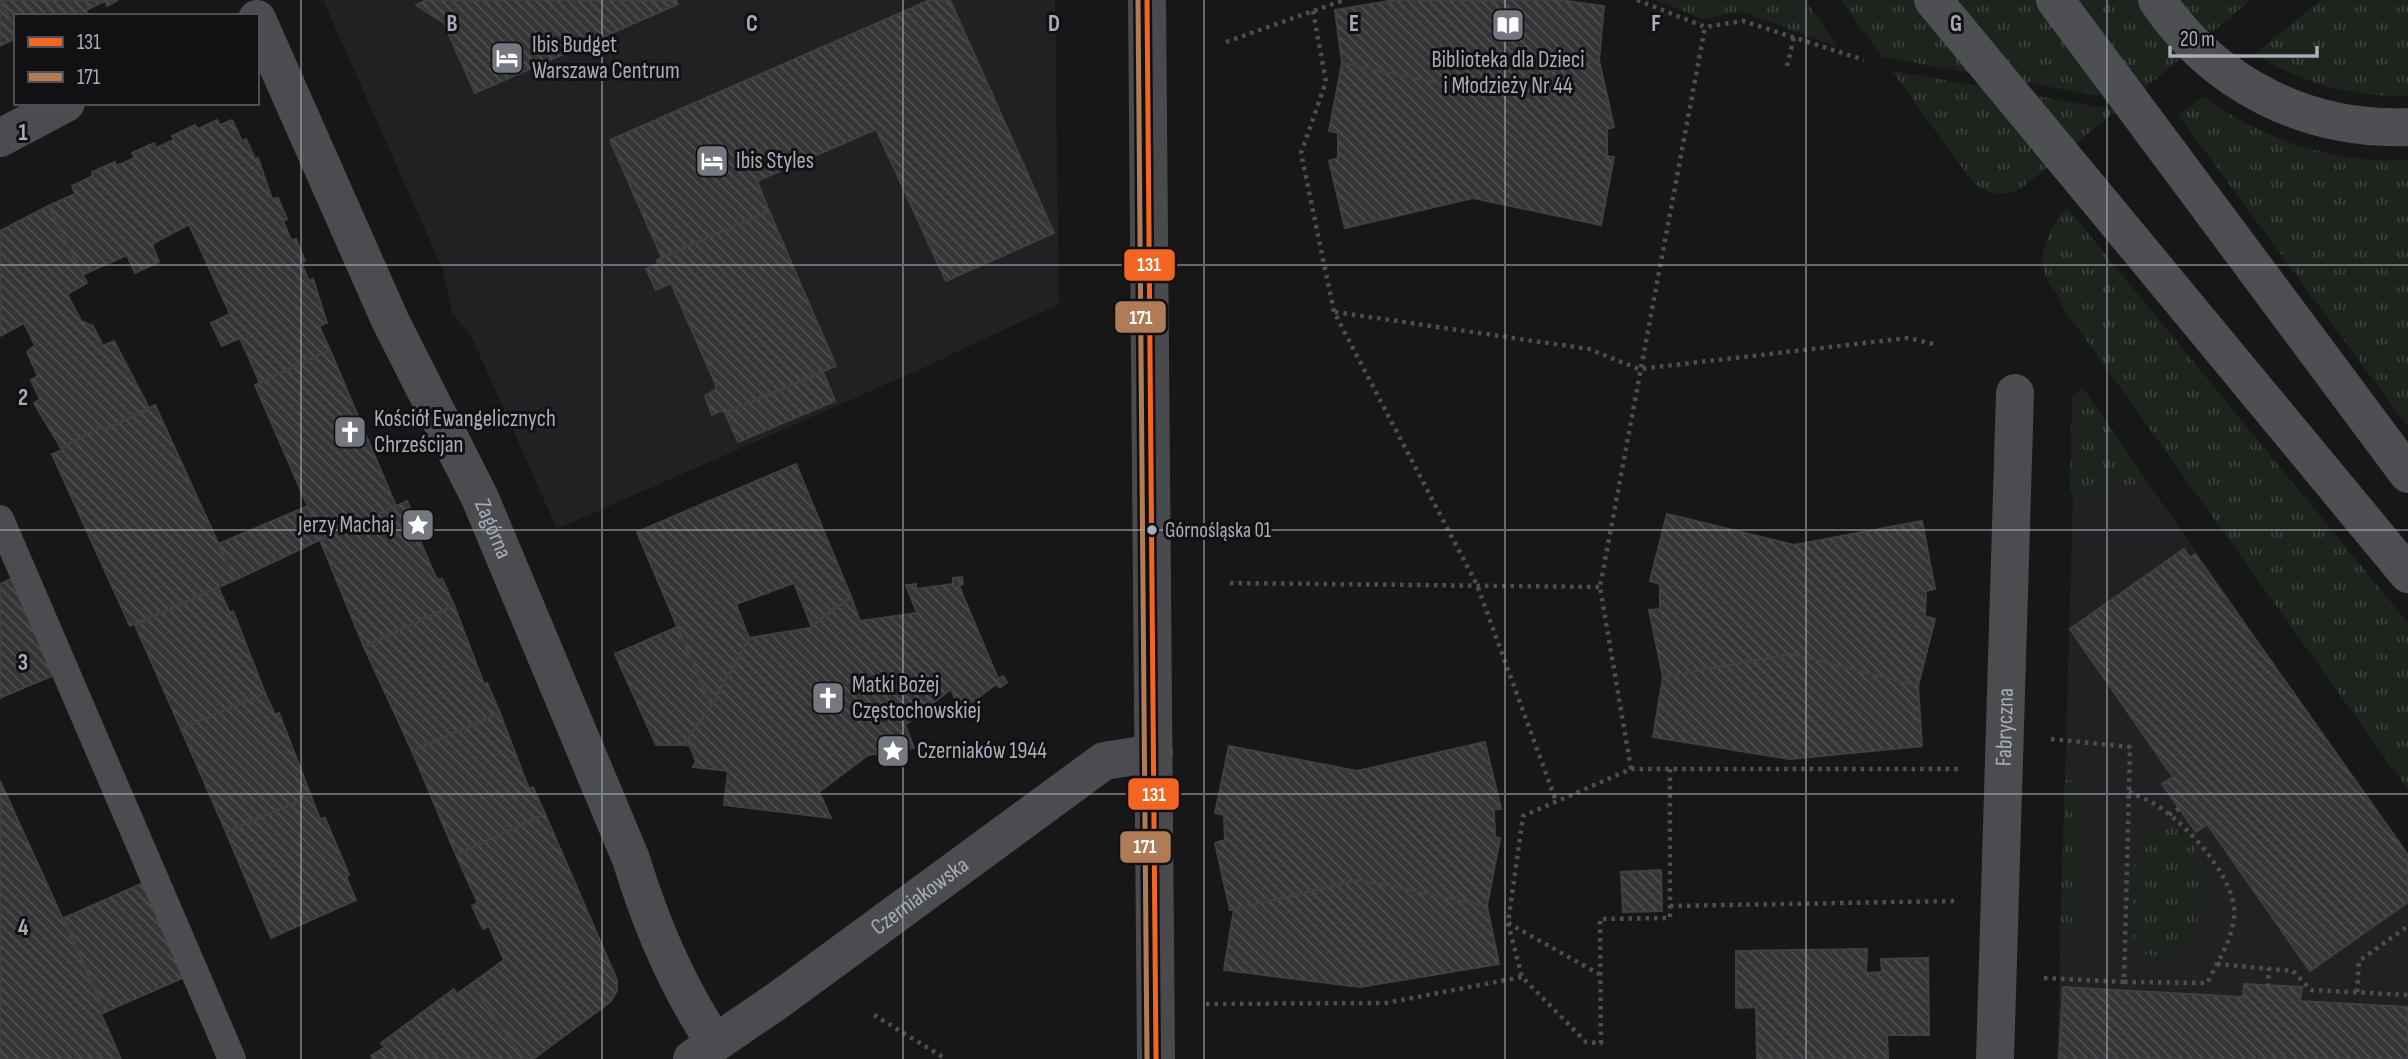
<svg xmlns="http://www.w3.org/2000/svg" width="2408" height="1059" viewBox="0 0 2408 1059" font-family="'Sofia Sans Condensed',sans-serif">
<defs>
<pattern id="grass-tufts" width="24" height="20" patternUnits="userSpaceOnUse" patternTransform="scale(1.75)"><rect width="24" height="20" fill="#1d241e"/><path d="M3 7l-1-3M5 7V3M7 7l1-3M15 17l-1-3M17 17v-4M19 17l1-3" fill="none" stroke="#3b413d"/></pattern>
<pattern id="building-back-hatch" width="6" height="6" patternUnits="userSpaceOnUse" patternTransform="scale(1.75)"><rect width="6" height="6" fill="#353536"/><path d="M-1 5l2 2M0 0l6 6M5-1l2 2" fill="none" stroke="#4f5051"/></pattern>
</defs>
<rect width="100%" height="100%" fill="#171717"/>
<!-- built -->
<g fill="#212123">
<path d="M 323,0 L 1055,0 L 1059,304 L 914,372 L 557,529 L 473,340 L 452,312 L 443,270 Z"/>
<path d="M 2149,484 L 2408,855 L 2408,1059 L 2057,1059 L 2073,493 Z"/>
</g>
<!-- grass -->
<g fill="url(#grass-tufts)">
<path d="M 1656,0 L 1805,0 L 1838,47 L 1740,11 L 1703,19 Z"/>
<path d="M 1841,0 L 2251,0 L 2129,101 L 1882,57 Z"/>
<path d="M 2321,0 L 2408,0 L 2408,96 C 2352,97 2303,84 2255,54 Z"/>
<path d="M 1892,71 L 2117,110 L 2024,186 C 2004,198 1987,196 1971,180 Z"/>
<path d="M 2203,96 C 2263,140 2333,164 2408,160 L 2408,427 L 2179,116 Z"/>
<path d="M 2067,208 L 2408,623 L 2408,790 L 2061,305 L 2063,303 C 2058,294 2049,285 2045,275 C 2037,254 2051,222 2067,208 Z"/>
<path d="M 2083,388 L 2149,484 L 2070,493 L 2072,397 Z"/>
<path d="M 2065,779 L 2076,782 L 2081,793 L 2077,910 L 2072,926 L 2060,933 Z"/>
<path d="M 2153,823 C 2211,825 2220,910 2179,946 C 2166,957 2156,960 2140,951 L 2132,935 L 2136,836 L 2141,828 Z"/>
</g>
<!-- building -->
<g fill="url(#building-back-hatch)" stroke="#3f4043" stroke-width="2">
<path d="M 0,0 L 118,0 L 107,6 L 105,1 L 86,10 L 89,16 L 16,16 L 16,31 Z"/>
<path d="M 0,0 L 16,31 L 16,38 L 0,46 Z"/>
<path d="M 427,0 L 676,0 L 678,4 L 475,93 L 444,23 L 416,5 Z"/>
<path d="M 930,0 L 950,0 L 1054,233 L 946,281 L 876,129 L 757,181 L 769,211 L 662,258 L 610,140 Z"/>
<path d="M 1395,0 L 1560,0 L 1604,6 L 1599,60 L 1470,90 L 1342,63 L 1335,10 Z"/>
<path d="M 1599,60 L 1614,127 L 1607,129 L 1607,156 L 1614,157 L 1601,225 L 1473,198 L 1345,228 L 1329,161 L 1338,158 L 1338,133 L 1329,131 L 1342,63 L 1470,90 Z"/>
<path d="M 217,120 L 220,125 L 232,120 L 242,141 L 246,139 L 255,159 L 258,158 L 272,199 L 278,198 L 287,219 L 283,221 L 291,240 L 296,239 L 305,261 L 301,263 L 309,281 L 313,279 L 327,323 L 319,326 L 330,350 L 260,383 L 240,338 L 222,346 L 211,323 L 230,314 L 189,224 L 152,244 L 159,262 L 135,273 L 127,255 L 82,275 L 48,206 L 75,194 L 72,186 L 93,176 L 92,172 L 115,162 L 116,166 L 135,158 L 132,153 L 154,143 L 156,148 L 174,140 L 172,136 L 195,125 L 198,129 Z"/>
<path d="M 48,206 L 87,283 L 67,294 L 81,321 L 93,326 L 103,346 L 114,341 L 149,408 L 105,430 L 103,426 L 61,448 L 34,403 L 40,399 L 31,380 L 38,376 L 27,352 L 35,345 L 24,323 L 0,336 L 0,231 Z"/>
<path d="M 769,211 L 836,366 L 725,413 L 723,410 L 712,415 L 705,396 L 716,389 L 716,385 L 671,283 L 656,290 L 646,269 L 658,264 L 657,260 Z"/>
<path d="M 330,350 L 396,506 L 322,539 L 255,385 Z"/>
<path d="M 823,372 L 835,401 L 738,442 L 725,413 Z"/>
<path d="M 155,405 L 235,580 L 130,626 L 52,454 L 63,450 L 62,448 L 103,426 L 105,430 Z"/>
<path d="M 796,464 L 851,597 L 811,625 L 794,583 L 736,604 L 749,638 L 711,706 L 637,532 Z"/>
<path d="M 407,501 L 421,532 L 417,534 L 437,580 L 442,579 L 454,605 L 364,647 L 320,540 Z"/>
<path d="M 308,506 L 322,539 L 235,580 L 218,544 Z"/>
<path d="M 1667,514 L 1794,545 L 1922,521 L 1935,589 L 1926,591 L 1925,616 L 1935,619 L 1918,686 L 1791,654 L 1663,677 L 1649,610 L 1660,609 L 1660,584 L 1650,581 Z"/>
<path d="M 2184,549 L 2190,558 L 2195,554 L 2408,855 L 2408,902 L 2310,971 L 2207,824 L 2196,832 L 2162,784 L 2173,777 L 2070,629 Z"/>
<path d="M 962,577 L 963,584 L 959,586 L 998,679 L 1003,676 L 1007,682 L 1000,688 L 996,684 L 966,707 L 970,711 L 962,717 L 951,689 L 905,725 L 914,748 L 868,755 L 819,792 L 831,818 L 724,805 L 728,771 L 693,767 L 696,762 L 690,746 L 683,745 L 711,706 L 749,638 L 810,628 L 851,597 L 860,621 L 917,613 L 906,585 L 916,584 L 916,589 L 953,584 L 953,578 Z"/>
<path d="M 13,578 L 54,675 L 0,698 L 0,584 Z"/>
<path d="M 218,587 L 230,613 L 233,611 L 265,693 L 181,729 L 135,625 Z"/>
<path d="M 454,605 L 484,684 L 487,683 L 500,713 L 412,751 L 364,647 Z"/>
<path d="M 677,627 L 711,706 L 683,745 L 656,745 L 615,654 Z"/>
<path d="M 1791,654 L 1918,686 L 1922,746 L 1790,759 L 1653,737 L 1663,677 Z"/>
<path d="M 265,693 L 275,715 L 279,713 L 311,796 L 226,832 L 181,729 Z"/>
<path d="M 500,713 L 529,789 L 533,787 L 545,814 L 456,855 L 412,751 Z"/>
<path d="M 1485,742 L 1501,809 L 1494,810 L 1495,837 L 1500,838 L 1487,906 L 1359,880 L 1230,910 L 1215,843 L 1225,840 L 1224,815 L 1215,813 L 1229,746 L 1357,771 Z"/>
<path d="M 0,781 L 105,1012 L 101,1014 L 121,1059 L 0,1059 Z"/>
<path d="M 311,796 L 320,819 L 325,818 L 349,875 L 346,877 L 356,900 L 271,938 L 226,832 Z"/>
<path d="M 545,814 L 617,980 L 617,991 L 610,1002 L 533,1059 L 524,1059 L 471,984 L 504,960 L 489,926 L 483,929 L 472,906 L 478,903 L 456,855 Z"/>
<path d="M 1661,870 L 1662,911 L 1623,912 L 1621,872 Z"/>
<path d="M 1359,880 L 1487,906 L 1499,964 L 1360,987 L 1224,970 L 1234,909 Z"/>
<path d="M 145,882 L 187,976 L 105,1012 L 64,918 Z"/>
<path d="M 1867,949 L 1866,973 L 1882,972 L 1881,959 L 1928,958 L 1929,1035 L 1887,1035 L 1888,1059 L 1757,1059 L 1756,1007 L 1736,1008 L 1736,951 Z"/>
<path d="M 471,984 L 524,1059 L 373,1059 L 371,1056 L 385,1047 L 381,1043 L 454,989 L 457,994 Z"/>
<path d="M 2244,984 L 2302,987 L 2300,1001 L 2408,1007 L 2408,1059 L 2059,1059 L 2063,987 L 2243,997 Z"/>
</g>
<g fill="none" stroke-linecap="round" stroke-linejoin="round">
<!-- path -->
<g stroke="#4d4e52" stroke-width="4.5" stroke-dasharray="3.5 5" stroke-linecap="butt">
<path d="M 1637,0 L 1705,27 L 1743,21 L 1864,60"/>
<path d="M 1313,11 L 1326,82 L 1301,153 L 1334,312 L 1477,585 L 1556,801"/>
<path d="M 1226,42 L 1344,0"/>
<path d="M 1787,66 L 1794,37"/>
<path d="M 1335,312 L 1589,349 L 1639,369 L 1908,338 L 1938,345"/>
<path d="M 1230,583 L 1600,587"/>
<path d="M 1631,769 L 1600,587 L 1705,27"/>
<path d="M 1670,769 L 1670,918 L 1600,919 L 1601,1043 L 1586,1042 L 1522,977 L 1508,923 L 1523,816 L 1631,769 L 1958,769"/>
<path d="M 2169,815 L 2180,808"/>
<path d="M 1670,906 L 1955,901"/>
<path d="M 1508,923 L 1599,974"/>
<path d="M 2217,964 L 2293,971 L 2311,990 L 2408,995"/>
<path d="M 2044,978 L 2124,982 L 2130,747 L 2051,739"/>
<path d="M 2124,982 L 2207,983 C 2218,962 2231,942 2234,918 C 2239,882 2190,828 2162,809 C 2152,801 2139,797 2128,791"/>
<path d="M 2268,987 L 2269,968"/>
<path d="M 2357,992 L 2359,961 L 2408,926"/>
<path d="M 1206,1004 L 1386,1003 L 1522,977"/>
<path d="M 874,1015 L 946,1059"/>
</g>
<!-- lane -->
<path stroke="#4b4c50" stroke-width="28" d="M 0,519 L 232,1059"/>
<!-- street -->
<g stroke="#4b4c50" stroke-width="38">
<path id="s1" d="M 257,19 L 390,320 L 480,498 L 631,859 C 651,925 677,986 715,1043"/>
<path d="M 0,138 L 66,103"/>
<path id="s2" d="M 692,1059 L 777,1001 L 1104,761 L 1154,753"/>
<path id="s3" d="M 1995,1059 L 2015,393"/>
</g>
<!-- secondary -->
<path stroke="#4a4a4e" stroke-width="38" d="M 1147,0 L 1156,1059"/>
<!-- primary -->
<g stroke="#4d4f52" stroke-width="38">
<path d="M 1933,0 L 2408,574"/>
<path d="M 2055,0 L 2408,474"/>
<path d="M 2157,0 C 2214,84 2306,131 2408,127"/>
</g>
<defs>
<path id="bus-1" d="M 1147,0 L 1156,1059"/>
<path id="bus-2" d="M 1138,0 L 1147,1059"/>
</defs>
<!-- bus-1 casing -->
<use href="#bus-1" stroke="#111113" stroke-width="10"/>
<!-- bus-2 casing -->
<use href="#bus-2" stroke="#111113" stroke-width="10"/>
<!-- bus-1 -->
<use href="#bus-1" stroke="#f26522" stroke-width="5"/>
<!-- bus-2 -->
<use href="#bus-2" stroke="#b07c57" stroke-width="5"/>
</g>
<!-- grid -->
<path fill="none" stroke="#a8adb8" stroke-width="2" stroke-opacity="0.55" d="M 301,0 L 301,1059M 602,0 L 602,1059M 903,0 L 903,1059M 1204,0 L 1204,1059M 1505,0 L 1505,1059M 1806,0 L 1806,1059M 2107,0 L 2107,1059M 0,265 L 2408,265M 0,530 L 2408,530M 0,794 L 2408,794"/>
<!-- icons -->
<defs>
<symbol id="library-square" viewBox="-11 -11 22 22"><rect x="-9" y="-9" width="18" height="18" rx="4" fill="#757880" stroke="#111113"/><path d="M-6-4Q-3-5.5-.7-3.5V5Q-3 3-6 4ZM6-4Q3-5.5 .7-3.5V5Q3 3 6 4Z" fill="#fff"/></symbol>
<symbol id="hotel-square" viewBox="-11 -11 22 22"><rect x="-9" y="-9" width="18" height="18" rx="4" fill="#757880" stroke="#111113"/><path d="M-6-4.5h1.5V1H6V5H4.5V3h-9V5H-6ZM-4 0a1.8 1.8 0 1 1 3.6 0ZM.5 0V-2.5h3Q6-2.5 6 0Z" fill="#fff"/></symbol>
<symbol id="church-square" viewBox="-11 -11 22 22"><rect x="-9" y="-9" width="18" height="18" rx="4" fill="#757880" stroke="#111113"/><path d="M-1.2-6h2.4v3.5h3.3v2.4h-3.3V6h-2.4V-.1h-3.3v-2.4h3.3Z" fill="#fff"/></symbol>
<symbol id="sight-square" viewBox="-11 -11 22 22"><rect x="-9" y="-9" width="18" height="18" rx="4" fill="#757880" stroke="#111113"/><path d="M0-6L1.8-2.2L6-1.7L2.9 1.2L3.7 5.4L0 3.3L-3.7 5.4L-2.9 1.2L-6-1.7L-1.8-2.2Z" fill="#fff"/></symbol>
</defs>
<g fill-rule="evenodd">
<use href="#library-square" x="1489" y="6" width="38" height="38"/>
<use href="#hotel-square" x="488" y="39" width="38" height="38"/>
<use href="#hotel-square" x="693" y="142" width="38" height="38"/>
<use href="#church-square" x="331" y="413" width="38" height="38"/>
<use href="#sight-square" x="399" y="506" width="38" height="38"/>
<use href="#church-square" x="809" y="679" width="38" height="38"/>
<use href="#sight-square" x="874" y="732" width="38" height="38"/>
</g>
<!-- markers -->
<circle fill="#a8adb8" stroke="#111113" stroke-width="2.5" cx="1152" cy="530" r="6"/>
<g text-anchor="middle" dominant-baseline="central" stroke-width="6" stroke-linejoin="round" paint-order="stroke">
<!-- bus labels -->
<g font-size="21" fill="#a8adb8" stroke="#111113" text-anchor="start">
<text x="1165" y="530">Górnośląska 01</text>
</g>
<!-- poi labels -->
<g font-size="23" fill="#a8adb8" stroke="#111113" text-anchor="start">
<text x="532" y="45">Ibis Budget<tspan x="532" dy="26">Warszawa Centrum</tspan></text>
<text x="1508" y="60" text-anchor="middle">Biblioteka dla Dzieci<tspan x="1508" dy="26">i Młodzieży Nr 44</tspan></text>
<text x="736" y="161">Ibis Styles</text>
<text x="374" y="419">Kościół Ewangelicznych<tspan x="374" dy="26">Chrześcijan</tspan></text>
<text x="394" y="525" text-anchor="end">Jerzy Machaj</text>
<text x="852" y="685">Matki Bożej<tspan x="852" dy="26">Częstochowskiej</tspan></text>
<text x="917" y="751">Czerniaków 1944</text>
</g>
<!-- street labels -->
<g font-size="23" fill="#a8adb8" stroke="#111113">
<text stroke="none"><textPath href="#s1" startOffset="562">Zagórna</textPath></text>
<text stroke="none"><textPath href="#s3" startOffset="332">Fabryczna</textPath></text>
<text stroke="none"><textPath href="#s2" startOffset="280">Czerniakowska</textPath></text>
</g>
</g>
<g font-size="23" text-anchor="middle" font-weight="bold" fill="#a8adb8" stroke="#111113" stroke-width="6" stroke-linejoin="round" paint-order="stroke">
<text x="452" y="31">B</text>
<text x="752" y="31">C</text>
<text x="1054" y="31">D</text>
<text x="1354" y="31">E</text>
<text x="1656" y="31">F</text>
<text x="1956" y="31">G</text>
<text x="23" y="140">1</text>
<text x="23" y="405">2</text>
<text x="23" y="670">3</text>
<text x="23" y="935">4</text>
</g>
<g stroke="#111113" stroke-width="2.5">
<rect x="1123" y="248" width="53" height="34" rx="7" fill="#f26522"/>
<rect x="1114" y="300" width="53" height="34" rx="7" fill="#b07c57"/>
<rect x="1127" y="777" width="53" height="34" rx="7" fill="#f26522"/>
<rect x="1119" y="830" width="53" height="34" rx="7" fill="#b07c57"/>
</g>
<g font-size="19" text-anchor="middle" font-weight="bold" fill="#fff">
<text x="1149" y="271">131</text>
<text x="1141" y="324">171</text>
<text x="1154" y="801">131</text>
<text x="1145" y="853">171</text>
</g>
<!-- legend -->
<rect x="14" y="14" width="245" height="91" fill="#111113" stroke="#4d4f55" stroke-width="2"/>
<rect x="28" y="37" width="35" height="10" fill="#f26522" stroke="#4d4f55" stroke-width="2"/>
<text x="77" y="49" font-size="21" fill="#a8adb8">131</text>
<rect x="28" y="72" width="35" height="10" fill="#b07c57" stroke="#4d4f55" stroke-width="2"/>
<text x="77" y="84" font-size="21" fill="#a8adb8">171</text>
<!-- scale -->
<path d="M2170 46v10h147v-10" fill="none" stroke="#a8adb8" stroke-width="3.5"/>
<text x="2180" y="46" font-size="21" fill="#a8adb8" stroke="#111113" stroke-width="5" paint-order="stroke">20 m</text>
</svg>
